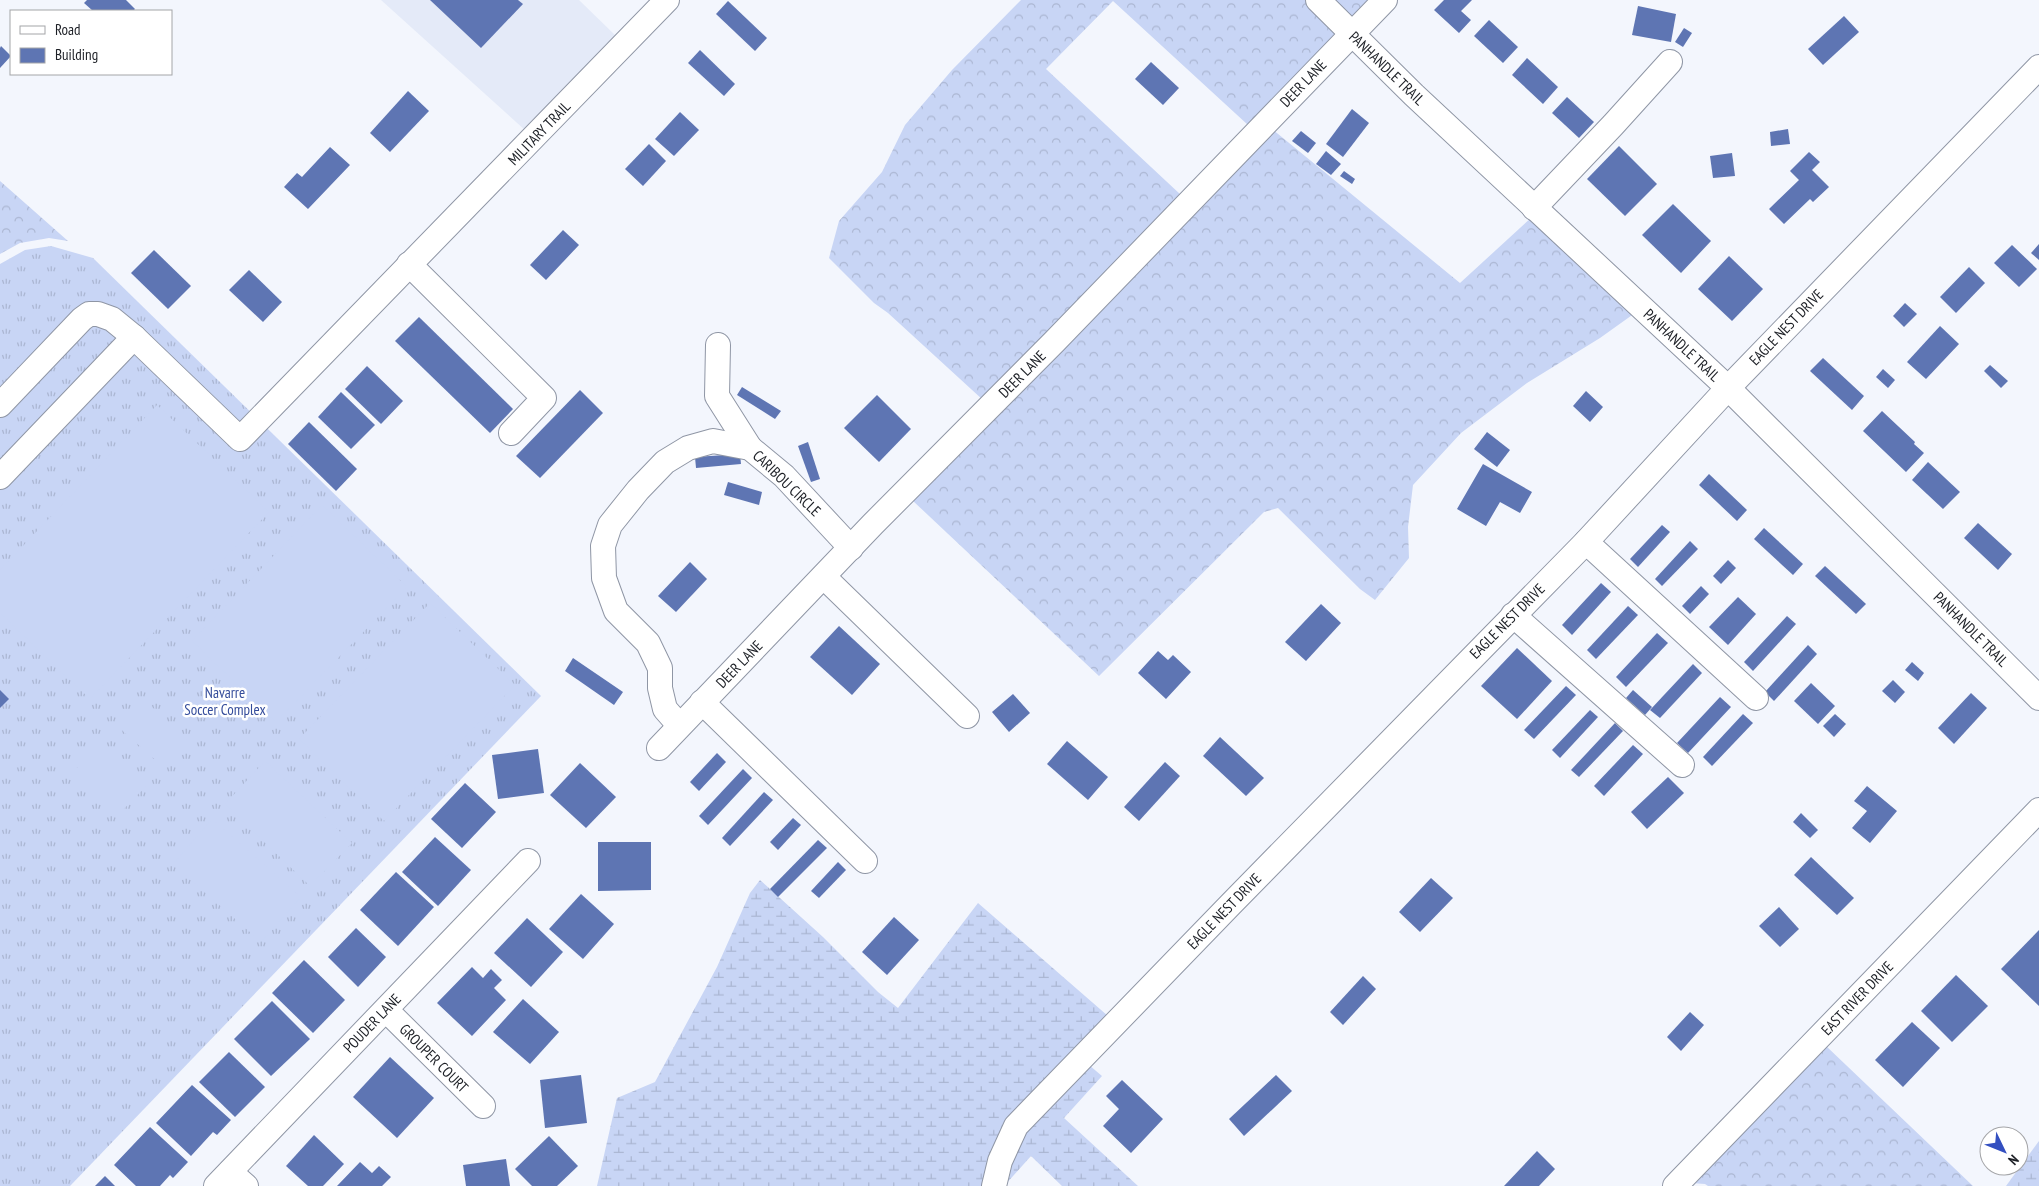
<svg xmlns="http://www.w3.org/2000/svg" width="2039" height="1186" viewBox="0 0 2039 1186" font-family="'PT Sans Narrow',sans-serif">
<defs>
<pattern id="grass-tufts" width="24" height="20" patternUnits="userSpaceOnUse" patternTransform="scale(1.25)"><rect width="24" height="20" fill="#c8d5f5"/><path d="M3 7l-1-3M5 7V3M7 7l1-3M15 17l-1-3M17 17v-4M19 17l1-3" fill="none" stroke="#abb6d2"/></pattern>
<pattern id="forest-crowns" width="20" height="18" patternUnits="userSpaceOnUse" patternTransform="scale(1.25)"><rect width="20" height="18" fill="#c8d5f5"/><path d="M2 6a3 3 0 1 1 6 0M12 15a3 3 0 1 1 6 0" fill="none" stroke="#abb6d2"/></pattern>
<pattern id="wetland-marsh" width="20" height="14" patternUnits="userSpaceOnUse" patternTransform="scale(1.25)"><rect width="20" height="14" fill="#c8d5f5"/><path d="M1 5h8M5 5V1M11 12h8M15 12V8" fill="none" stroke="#abb6d2"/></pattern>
</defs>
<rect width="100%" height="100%" fill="#f3f6fd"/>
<!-- built -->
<path fill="#e4eaf8" d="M 381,0 L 579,0 L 617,37 L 526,131 Z"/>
<!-- grass -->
<path fill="url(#grass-tufts)" d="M 51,246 L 93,258 L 541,696 L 70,1186 L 0,1186 L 0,264 L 25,250 Z"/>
<!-- forest -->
<g fill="url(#forest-crowns)">
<path d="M 1021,0 L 1305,0 L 1339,32 L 1248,125 L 1113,1 L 1046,69 L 1181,195 L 983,400 L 888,313 L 874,303 L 829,258 L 839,221 L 882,172 L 905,125 L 952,70 Z"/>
<path d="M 1330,0 L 1371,0 L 1351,20 Z"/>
<path d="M 1272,129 L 1460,283 L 1532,217 L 1635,313 L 1600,338 L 1527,383 L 1461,433 L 1413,485 L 1408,527 L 1409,558 L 1375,600 L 1360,589 L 1278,508 L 1264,512 L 1099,676 L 912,500 Z"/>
<path d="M 0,181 L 68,241 L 49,238 L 20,243 L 0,254 Z"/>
<path d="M 1825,1045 L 1973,1186 L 1708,1186 L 1705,1184 L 1691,1183 Z"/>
</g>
<!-- wetland -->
<g fill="url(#wetland-marsh)">
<path d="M 760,880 L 823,937 L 878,992 L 898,1008 L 978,903 L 1108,1016 L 984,1186 L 597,1186 L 617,1098 L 655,1082 L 717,967 L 750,893 Z"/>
<path d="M 1089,1065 L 1102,1076 L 1064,1118 L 1138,1186 L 1062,1186 L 1031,1156 L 1004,1186 L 1008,1165 L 1024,1132 Z"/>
<path d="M 2039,1141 L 2039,1186 L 2006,1186 Z"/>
</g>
<!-- pitch -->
<g fill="#c8d5f5">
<path d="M 157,405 L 269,512 L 90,699 L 0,613 L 0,570 Z"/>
<path d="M 322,505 L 407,587 L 276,722 L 192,641 Z"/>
<path d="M 430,603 L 515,685 L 384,821 L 299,739 Z"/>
<path d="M 141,697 L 187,739 L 162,766 L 115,724 Z"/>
<path d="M 99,743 L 146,786 L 121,812 L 75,770 Z"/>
<path d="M 265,761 L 352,843 L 310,886 L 225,804 Z"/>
<path d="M 212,819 L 301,897 L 261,942 L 173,864 Z"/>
</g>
<!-- building -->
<g fill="#5e75b3">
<path d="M 87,0 L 126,0 L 135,9 L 133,11 L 93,11 L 84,3 Z"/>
<path d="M 430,0 L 518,0 L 523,4 L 481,48 Z"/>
<path d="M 1444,0 L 1472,0 L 1461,11 L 1471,20 L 1459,33 L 1434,10 Z"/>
<path d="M 728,1 L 767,38 L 755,51 L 716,14 Z"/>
<path d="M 1638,6 L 1676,14 L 1671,42 L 1632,35 Z"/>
<path d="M 1844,16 L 1859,32 L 1823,65 L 1808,49 Z"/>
<path d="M 1489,20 L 1518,47 L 1503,63 L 1474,36 Z"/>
<path d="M 1684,28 L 1692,33 L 1683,47 L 1675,42 Z"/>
<path d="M 1,46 L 11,56 L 0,68 L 0,48 Z"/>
<path d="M 700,50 L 735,84 L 724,96 L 688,63 Z"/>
<path d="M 1527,58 L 1558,87 L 1543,104 L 1512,75 Z"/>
<path d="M 1151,62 L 1179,88 L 1163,105 L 1135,79 Z"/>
<path d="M 408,91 L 429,111 L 390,152 L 370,133 Z"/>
<path d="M 1567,97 L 1594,122 L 1579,138 L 1552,113 Z"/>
<path d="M 1352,109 L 1369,123 L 1343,157 L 1326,144 Z"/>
<path d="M 680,112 L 699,130 L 674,156 L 655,139 Z"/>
<path d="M 1788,129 L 1790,144 L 1771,146 L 1770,132 Z"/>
<path d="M 1301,131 L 1316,143 L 1308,153 L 1292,141 Z"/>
<path d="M 649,144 L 666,161 L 643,186 L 625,169 Z"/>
<path d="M 1619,146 L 1657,184 L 1625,216 L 1587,179 Z"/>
<path d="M 330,147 L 350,165 L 308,209 L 284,187 L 297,173 L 302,177 Z"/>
<path d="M 1326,151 L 1341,164 L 1331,175 L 1316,164 Z"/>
<path d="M 1809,152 L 1820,162 L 1812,170 L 1829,187 L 1813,202 L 1810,199 L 1784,224 L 1769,209 L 1799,180 L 1790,171 Z"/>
<path d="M 1732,153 L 1735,176 L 1713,178 L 1710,156 Z"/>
<path d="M 1344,171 L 1355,179 L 1352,184 L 1340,176 Z"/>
<path d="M 1673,204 L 1711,241 L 1681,273 L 1642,235 Z"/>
<path d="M 563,230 L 579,245 L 546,280 L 530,265 Z"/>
<path d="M 2039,244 L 2039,260 L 2031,253 Z"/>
<path d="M 2012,245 L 2037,269 L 2019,287 L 1994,263 Z"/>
<path d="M 154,250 L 191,286 L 168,309 L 131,273 Z"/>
<path d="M 1729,256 L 1763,289 L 1732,321 L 1698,289 Z"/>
<path d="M 1969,267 L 1985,283 L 1956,313 L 1940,297 Z"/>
<path d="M 249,270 L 282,302 L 263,322 L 229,290 Z"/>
<path d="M 1905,303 L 1917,314 L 1904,327 L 1893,316 Z"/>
<path d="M 419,317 L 513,409 L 490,433 L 395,341 Z"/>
<path d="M 1940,326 L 1959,344 L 1926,379 L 1907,362 Z"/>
<path d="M 1823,358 L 1864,396 L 1852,410 L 1810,371 Z"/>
<path d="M 1990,365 L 2008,381 L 2001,388 L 1984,371 Z"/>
<path d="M 367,366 L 403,401 L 381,424 L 345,389 Z"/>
<path d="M 1883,369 L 1895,380 L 1888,388 L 1876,377 Z"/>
<path d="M 742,387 L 781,411 L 775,419 L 737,395 Z"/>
<path d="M 580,390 L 603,413 L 540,478 L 516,456 Z"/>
<path d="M 1586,391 L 1603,407 L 1590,422 L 1573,406 Z"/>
<path d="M 341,392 L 375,425 L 351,449 L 318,417 Z"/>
<path d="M 877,395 L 911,429 L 879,462 L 844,428 Z"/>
<path d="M 1882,411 L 1915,442 L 1914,444 L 1924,453 L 1906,472 L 1863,431 Z"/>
<path d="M 309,422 L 357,469 L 336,491 L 288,444 Z"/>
<path d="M 1487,432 L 1510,450 L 1497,467 L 1474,449 Z"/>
<path d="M 808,442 L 820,479 L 811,482 L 798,446 Z"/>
<path d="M 740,454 L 741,464 L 696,468 L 695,457 Z"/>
<path d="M 1928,462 L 1960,492 L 1943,509 L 1912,480 Z"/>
<path d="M 1483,464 L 1532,492 L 1520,513 L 1500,502 L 1486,526 L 1457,509 Z"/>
<path d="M 1709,474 L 1747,510 L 1737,521 L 1699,485 Z"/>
<path d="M 728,482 L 762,492 L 759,505 L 724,495 Z"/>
<path d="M 1978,523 L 2012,554 L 1998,570 L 1964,538 Z"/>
<path d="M 1662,525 L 1670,532 L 1638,567 L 1630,559 Z"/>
<path d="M 1764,528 L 1803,564 L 1793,575 L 1754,539 Z"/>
<path d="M 1690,541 L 1698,549 L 1662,586 L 1655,579 Z"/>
<path d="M 1728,560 L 1736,568 L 1721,584 L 1713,576 Z"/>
<path d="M 690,562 L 707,579 L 676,612 L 658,596 Z"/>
<path d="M 1825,566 L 1866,604 L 1856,614 L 1815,576 Z"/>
<path d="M 1601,583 L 1611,592 L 1572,635 L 1562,625 Z"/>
<path d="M 1701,586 L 1709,594 L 1690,614 L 1682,606 Z"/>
<path d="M 1738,597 L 1756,614 L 1728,645 L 1709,627 Z"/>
<path d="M 1321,604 L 1341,623 L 1306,661 L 1285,642 Z"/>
<path d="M 1628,606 L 1638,615 L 1596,659 L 1587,650 Z"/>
<path d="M 1787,616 L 1796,624 L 1753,671 L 1744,662 Z"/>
<path d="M 839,626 L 880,664 L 852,695 L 810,657 Z"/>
<path d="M 1657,633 L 1668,643 L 1626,687 L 1616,677 Z"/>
<path d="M 1808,645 L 1817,654 L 1774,701 L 1765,692 Z"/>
<path d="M 1517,648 L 1552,681 L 1517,719 L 1481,686 Z"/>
<path d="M 1158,651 L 1168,660 L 1173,655 L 1191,672 L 1166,699 L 1138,673 Z"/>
<path d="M 573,658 L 623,692 L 614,705 L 565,671 Z"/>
<path d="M 1912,662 L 1924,673 L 1918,681 L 1905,670 Z"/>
<path d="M 1693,664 L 1702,673 L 1660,718 L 1650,710 Z"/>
<path d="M 1893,680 L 1905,692 L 1895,703 L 1882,691 Z"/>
<path d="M 1811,683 L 1835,706 L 1818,724 L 1794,701 Z"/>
<path d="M 1566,686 L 1576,695 L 1534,739 L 1524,730 Z"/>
<path d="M 0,690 L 9,699 L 0,708 Z"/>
<path d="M 1633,690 L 1652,707 L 1645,715 L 1626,698 Z"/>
<path d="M 1971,693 L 1987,708 L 1954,744 L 1938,728 Z"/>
<path d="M 1013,694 L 1030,713 L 1009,732 L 992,712 Z"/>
<path d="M 1720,697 L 1731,707 L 1688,753 L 1677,743 Z"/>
<path d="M 1590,710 L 1598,717 L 1560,758 L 1552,750 Z"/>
<path d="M 1743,714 L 1753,723 L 1712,766 L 1703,757 Z"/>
<path d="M 1835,714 L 1846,724 L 1834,737 L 1823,726 Z"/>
<path d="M 1615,723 L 1623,731 L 1579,777 L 1571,770 Z"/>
<path d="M 1220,737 L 1264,778 L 1246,796 L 1203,756 Z"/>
<path d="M 1067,741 L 1108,777 L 1088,800 L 1047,764 Z"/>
<path d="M 1633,745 L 1643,754 L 1604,796 L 1594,786 Z"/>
<path d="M 538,749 L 544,793 L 498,799 L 492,755 Z"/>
<path d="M 717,753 L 726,762 L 699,791 L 690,782 Z"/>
<path d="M 1165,762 L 1180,776 L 1139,821 L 1124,807 Z"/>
<path d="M 580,763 L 616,797 L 586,828 L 550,795 Z"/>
<path d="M 743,769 L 752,778 L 708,825 L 699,816 Z"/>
<path d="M 1668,777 L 1684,793 L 1647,829 L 1631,812 Z"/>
<path d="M 465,783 L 496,812 L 462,848 L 431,819 Z"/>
<path d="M 1867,786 L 1897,811 L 1870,843 L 1852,828 L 1867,811 L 1854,801 Z"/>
<path d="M 764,792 L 773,800 L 730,846 L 722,838 Z"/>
<path d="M 1801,813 L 1818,830 L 1810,838 L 1793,822 Z"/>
<path d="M 793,818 L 801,825 L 778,850 L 770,842 Z"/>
<path d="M 435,837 L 471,870 L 438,906 L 402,872 Z"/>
<path d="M 818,840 L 827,848 L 778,897 L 770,889 Z"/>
<path d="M 598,842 L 651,842 L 651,890 L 598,891 Z"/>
<path d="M 1811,857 L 1854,898 L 1837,915 L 1794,875 Z"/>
<path d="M 838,862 L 846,870 L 819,898 L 811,891 Z"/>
<path d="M 396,872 L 434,907 L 398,946 L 360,910 Z"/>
<path d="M 1431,878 L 1453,898 L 1420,932 L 1399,912 Z"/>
<path d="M 581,894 L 614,924 L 583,959 L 549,929 Z"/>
<path d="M 1779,907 L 1799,929 L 1780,947 L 1759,926 Z"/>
<path d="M 894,917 L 919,940 L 887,975 L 862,952 Z"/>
<path d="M 527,918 L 563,952 L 531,987 L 494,953 Z"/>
<path d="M 356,928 L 386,957 L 358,987 L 328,957 Z"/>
<path d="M 2039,930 L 2039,1006 L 2001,969 Z"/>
<path d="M 304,960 L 345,1000 L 313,1033 L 272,993 Z"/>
<path d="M 472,967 L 483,978 L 491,969 L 502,980 L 494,988 L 506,1000 L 472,1036 L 437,1003 Z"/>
<path d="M 1956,975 L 1988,1006 L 1952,1042 L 1921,1011 Z"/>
<path d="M 1363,976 L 1376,989 L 1343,1025 L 1330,1012 Z"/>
<path d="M 523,999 L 559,1032 L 530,1064 L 493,1032 Z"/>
<path d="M 272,1001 L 310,1039 L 271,1076 L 234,1039 Z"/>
<path d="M 1690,1012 L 1704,1025 L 1681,1051 L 1667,1037 Z"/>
<path d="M 1912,1022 L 1940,1048 L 1903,1087 L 1875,1060 Z"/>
<path d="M 229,1052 L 265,1087 L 235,1117 L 199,1082 Z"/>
<path d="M 390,1057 L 434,1098 L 397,1138 L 353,1097 Z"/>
<path d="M 581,1075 L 587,1123 L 545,1128 L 540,1080 Z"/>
<path d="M 1276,1075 L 1292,1091 L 1244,1136 L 1229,1119 Z"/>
<path d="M 1122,1080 L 1163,1119 L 1131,1153 L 1103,1126 L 1119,1109 L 1106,1096 Z"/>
<path d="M 192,1085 L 231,1120 L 217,1135 L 213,1132 L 191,1156 L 156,1123 Z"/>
<path d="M 150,1127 L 188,1162 L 173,1178 L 170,1175 L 160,1186 L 136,1186 L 114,1165 Z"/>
<path d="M 314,1135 L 344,1164 L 323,1186 L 308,1186 L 286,1166 Z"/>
<path d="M 549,1136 L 578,1166 L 557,1186 L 532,1186 L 515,1169 Z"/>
<path d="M 1537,1151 L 1555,1169 L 1539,1186 L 1504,1186 Z"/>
<path d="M 506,1159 L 510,1186 L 466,1186 L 463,1165 Z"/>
<path d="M 360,1162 L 372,1173 L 379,1166 L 391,1177 L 382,1186 L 337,1186 Z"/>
<path d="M 105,1176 L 115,1186 L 95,1186 Z"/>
</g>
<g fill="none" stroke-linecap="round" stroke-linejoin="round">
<defs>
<g id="minor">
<path d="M 1318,0 L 1414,95 L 1728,388 L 2039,698"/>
<path d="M 1534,208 L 1613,125 L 1670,62"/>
<path d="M 409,264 L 544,398 L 511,433"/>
<path d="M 718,345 L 717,396 L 750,448"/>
<path d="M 0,405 L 82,319 L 89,314 L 98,314 L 112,319 L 134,337 L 240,439 L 667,0"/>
<path d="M 0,477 L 134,337"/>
<path d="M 1586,542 L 1756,698"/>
<path d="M 824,577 L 967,716"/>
<path d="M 1513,615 L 1682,765"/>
<path d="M 702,702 L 865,861"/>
<path d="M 679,725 L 665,709 L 660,688 L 660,668 L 648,643 L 616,611 L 604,578 L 603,546 L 610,525 L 638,490 L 665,462 L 688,448 L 713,441 L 750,448 L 784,476 L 851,548"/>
<path d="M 659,748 L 873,524 L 1055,341 L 1385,0"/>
<path d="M 386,1010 L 483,1106"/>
<path d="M 230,1172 L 246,1186"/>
<path d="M 216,1186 L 528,861"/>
<path d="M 994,1186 L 1000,1161 L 1016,1126 L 1230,905 L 1586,542 L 1728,388 L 2039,67"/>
<path d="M 1675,1186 L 2039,810"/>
</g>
</defs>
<!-- minor casing -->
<use href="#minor" stroke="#8f96a5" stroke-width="26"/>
<!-- minor -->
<use href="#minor" stroke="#fff" stroke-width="24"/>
</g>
<g text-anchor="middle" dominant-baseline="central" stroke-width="5" stroke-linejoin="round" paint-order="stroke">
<!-- street labels -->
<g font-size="15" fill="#1c1f25" stroke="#fff">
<text transform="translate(1387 68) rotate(44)">PANHANDLE TRAIL</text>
<text transform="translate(1303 83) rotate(-46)">DEER LANE</text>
<text transform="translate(539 133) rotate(-46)">MILITARY TRAIL</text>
<text transform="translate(1786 327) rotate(-46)">EAGLE NEST DRIVE</text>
<text transform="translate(1682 345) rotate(43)">PANHANDLE TRAIL</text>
<text transform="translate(1022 374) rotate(-45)">DEER LANE</text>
<text transform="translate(787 483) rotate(44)">CARIBOU CIRCLE</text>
<text transform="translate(1507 621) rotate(-45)">EAGLE NEST DRIVE</text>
<text transform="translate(1971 629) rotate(45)">PANHANDLE TRAIL</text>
<text transform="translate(739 664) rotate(-46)">DEER LANE</text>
<text transform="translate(1224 911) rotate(-46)">EAGLE NEST DRIVE</text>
<text transform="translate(1857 998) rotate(-46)">EAST RIVER DRIVE</text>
<text transform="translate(372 1023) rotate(-46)">POUDER LANE</text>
<text transform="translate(434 1058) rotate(45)">GROUPER COURT</text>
</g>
<!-- park labels -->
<g font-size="15" fill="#354d9b" stroke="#fff">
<text x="225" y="692">Navarre<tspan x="225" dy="17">Soccer Complex</tspan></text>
</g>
</g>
<!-- legend -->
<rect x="10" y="10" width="162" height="65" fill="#ffffff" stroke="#a4a5a8"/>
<rect x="20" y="26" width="25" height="8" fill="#ffffff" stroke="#a4a5a8"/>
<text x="55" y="35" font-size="15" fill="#1c1f25">Road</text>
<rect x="20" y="48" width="25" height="15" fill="#5e75b3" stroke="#a4a5a8"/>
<text x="55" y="60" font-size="15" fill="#1c1f25">Building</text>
<!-- north arrow -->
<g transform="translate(2004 1151) rotate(133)"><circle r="24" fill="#ffffff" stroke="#a4a5a8"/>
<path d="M0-4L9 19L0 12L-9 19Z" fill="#334fc0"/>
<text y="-8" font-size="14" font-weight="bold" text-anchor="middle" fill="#1c1f25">N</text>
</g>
</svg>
